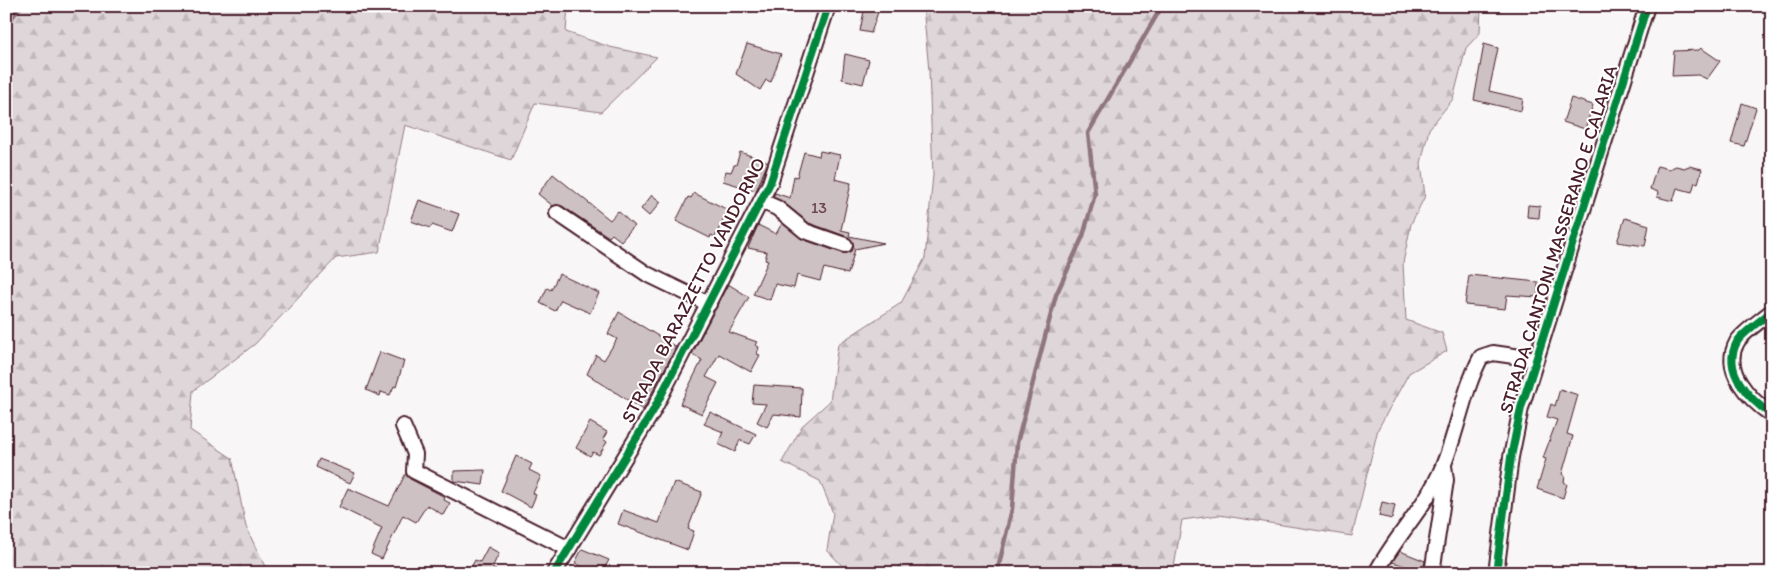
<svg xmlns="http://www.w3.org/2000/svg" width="1778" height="579" viewBox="0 0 1778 579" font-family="Itim,sans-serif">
<defs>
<pattern id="forest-firs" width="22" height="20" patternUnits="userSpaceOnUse" patternTransform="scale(1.25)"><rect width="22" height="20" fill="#ded6d9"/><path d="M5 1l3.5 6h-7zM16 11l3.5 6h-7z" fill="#c0b7ba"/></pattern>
</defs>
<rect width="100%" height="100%" fill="#f8f6f7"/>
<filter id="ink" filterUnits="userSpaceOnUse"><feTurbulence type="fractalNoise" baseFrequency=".02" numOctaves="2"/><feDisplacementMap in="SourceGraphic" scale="10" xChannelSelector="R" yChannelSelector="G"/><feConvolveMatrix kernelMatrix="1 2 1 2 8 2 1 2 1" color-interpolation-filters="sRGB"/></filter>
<g filter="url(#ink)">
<!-- forest -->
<g fill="url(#forest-firs)" stroke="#947a82">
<path d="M 6,6 L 568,6 L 566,32 L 610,47 L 657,57 L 601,112 L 535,103 L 511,160 L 405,125 L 379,252 L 336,258 L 255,344 L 193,391 L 190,430 L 232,458 L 246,527 L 268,573 L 6,573 Z"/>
<path d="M 923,6 L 1481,6 L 1480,33 L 1466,48 L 1453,99 L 1429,129 L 1421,163 L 1425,196 L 1411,224 L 1403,263 L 1406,320 L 1442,333 L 1447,351 L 1409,373 L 1378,429 L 1352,536 L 1219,515 L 1182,520 L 1173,573 L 849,573 L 827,550 L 833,513 L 820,481 L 782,462 L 803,425 L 830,401 L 838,344 L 901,303 L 925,258 L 933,175 L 929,71 Z"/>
</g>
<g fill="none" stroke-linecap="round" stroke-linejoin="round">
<!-- stream -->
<g stroke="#8f747b" stroke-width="4.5">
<path d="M 6,25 L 21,6"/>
<path d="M 997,573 L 1012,509 L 1017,443 L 1056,295 L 1083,236 L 1095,194 L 1088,133 L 1162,6"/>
</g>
</g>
<!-- building -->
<g fill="#cdc1c4" stroke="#4a1f2b">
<path d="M 865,6 L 880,6 L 871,33 L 860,31 Z"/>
<path d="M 747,44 L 781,54 L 771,82 L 766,80 L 760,90 L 736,74 Z"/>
<path d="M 1484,44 L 1498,48 L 1489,91 L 1523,99 L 1521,111 L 1474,100 Z"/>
<path d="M 1701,48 L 1720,61 L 1707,79 L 1698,75 L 1672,76 L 1674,51 L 1699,50 Z"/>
<path d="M 845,54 L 869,60 L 863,84 L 842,79 Z"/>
<path d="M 1571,98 L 1593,105 L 1585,129 L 1563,122 Z"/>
<path d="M 1742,103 L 1756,108 L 1744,146 L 1731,143 Z"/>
<path d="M 820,151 L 840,155 L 835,179 L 851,183 L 841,230 L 850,232 L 849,236 L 884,243 L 855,249 L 848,274 L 824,268 L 820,281 L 797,275 L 794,288 L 775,284 L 770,300 L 753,294 L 768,261 L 765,260 L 767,252 L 748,248 L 758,225 L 776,234 L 782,223 L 802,239 L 842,253 L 847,253 L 853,248 L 853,243 L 848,237 L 809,223 L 782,201 L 773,197 L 775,193 L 790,198 L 794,176 L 797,177 L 804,152 L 819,156 Z"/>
<path d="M 740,152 L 768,162 L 756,191 L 723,181 L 726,171 L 731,172 L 734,165 L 736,165 Z"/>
<path d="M 1657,166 L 1669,169 L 1676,166 L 1684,168 L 1689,166 L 1702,169 L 1698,183 L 1695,182 L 1692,192 L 1677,188 L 1673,201 L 1657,197 L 1658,192 L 1650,189 Z"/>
<path d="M 553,174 L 610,220 L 618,211 L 634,226 L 621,241 L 612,234 L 609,237 L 562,206 L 553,206 L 538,194 Z"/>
<path d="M 694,193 L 728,210 L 715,237 L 711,235 L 710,238 L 676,221 L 688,197 L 691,198 Z"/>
<path d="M 652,195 L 661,202 L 649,216 L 641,209 Z"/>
<path d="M 419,200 L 459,214 L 452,232 L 432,225 L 430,228 L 411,221 Z"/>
<path d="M 1528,205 L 1540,206 L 1539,218 L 1527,217 Z"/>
<path d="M 1625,218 L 1649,225 L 1645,246 L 1617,242 Z"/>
<path d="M 559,274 L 599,293 L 590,313 L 561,300 L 555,311 L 540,303 L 547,288 L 551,290 Z"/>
<path d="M 1469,275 L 1538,282 L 1538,297 L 1507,295 L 1505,309 L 1465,305 Z"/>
<path d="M 728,284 L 749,297 L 729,332 L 757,342 L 755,345 L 759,347 L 757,354 L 760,355 L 751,372 L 719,354 L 706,377 L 718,383 L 702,414 L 680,404 L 702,360 L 692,354 Z"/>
<path d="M 619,312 L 676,347 L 643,410 L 587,374 L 596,355 L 604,360 L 617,339 L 608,334 Z"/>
<path d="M 380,352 L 404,361 L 396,387 L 394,386 L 390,395 L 381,392 L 380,396 L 366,390 Z"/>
<path d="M 754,385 L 802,388 L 801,417 L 774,414 L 767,427 L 757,422 L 766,404 L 752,403 Z"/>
<path d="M 1560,389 L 1578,395 L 1567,434 L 1573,436 L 1562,474 L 1565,476 L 1564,482 L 1567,484 L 1563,498 L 1537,489 L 1546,459 L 1543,458 L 1557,420 L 1547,417 L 1551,404 L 1555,406 Z"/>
<path d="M 710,412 L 756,434 L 750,444 L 740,440 L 735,452 L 718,444 L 723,432 L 704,424 Z"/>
<path d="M 590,422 L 607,432 L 603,439 L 607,442 L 599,455 L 593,452 L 590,456 L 576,448 Z"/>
<path d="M 516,456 L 532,464 L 529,470 L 541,476 L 533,493 L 536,495 L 531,507 L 501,491 Z"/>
<path d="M 319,459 L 355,473 L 350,483 L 316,467 Z"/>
<path d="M 485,470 L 483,485 L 454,481 L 454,471 Z"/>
<path d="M 406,473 L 410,479 L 445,497 L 444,500 L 450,503 L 443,515 L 427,505 L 416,522 L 403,515 L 382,559 L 371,554 L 382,528 L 339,507 L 348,488 L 389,506 Z"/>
<path d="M 674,482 L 702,492 L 688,529 L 694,531 L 688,550 L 618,524 L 623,510 L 659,523 Z"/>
<path d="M 1382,502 L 1395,505 L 1392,519 L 1379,516 Z"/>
<path d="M 488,547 L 499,553 L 492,568 L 502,573 L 468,573 L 475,560 L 480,562 Z"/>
<path d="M 582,549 L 609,560 L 602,573 L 594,573 L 575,563 Z"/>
<path d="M 1400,551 L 1425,561 L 1423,571 L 1392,562 Z"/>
</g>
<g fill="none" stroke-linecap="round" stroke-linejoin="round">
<defs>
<g id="street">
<path d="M 761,201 L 777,208 L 805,231 L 845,245"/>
<path d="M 557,213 L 647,274 L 709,304"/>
<path d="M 1772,311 C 1763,319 1742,333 1737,342 C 1721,371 1750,400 1772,415"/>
<path d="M 403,426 L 415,454 L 414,471 L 569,549"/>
<path d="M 554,573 L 653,411 L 770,183 L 828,6"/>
<path d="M 1376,573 C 1396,535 1427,506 1443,466 C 1458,430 1463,391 1481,357 L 1493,353 L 1535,359"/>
<path d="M 1432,573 L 1446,480 L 1444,466"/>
<path d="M 1496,573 L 1511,457 L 1521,408 L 1647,6"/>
</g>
</defs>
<!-- street casing -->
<use href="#street" stroke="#4a1f2b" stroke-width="18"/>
<!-- street -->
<use href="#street" stroke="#fff" stroke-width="14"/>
<defs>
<g id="cycleway">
<path d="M 1772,311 C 1763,319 1742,333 1737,342 C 1721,371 1750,400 1772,415"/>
<path d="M 554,573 L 653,411 L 770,183 L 828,6"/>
<path d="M 1496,573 L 1511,457 L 1521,408 L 1647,6"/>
</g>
</defs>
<!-- cycleway casing -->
<use href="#cycleway" stroke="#fff" stroke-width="11"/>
<!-- cycleway -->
<use href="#cycleway" stroke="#00873e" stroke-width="8"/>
</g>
</g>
<g text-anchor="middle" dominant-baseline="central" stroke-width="4" stroke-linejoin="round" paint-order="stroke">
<!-- number labels -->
<g font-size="16" fill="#6b4851">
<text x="819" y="207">13</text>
</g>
<!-- street labels -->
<g font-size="19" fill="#4a1f2b" stroke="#fff">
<text transform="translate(1558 239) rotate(-73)">STRADA CANTONI MASSERANO E CALARIA</text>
<text transform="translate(693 290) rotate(-63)">STRADA BARAZZETTO VANDORNO</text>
</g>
</g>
<!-- margin -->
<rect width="1778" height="579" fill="none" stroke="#fff" stroke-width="25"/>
<rect x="12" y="12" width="1753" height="554" fill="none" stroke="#4a1f2b" stroke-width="2" filter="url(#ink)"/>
</svg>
